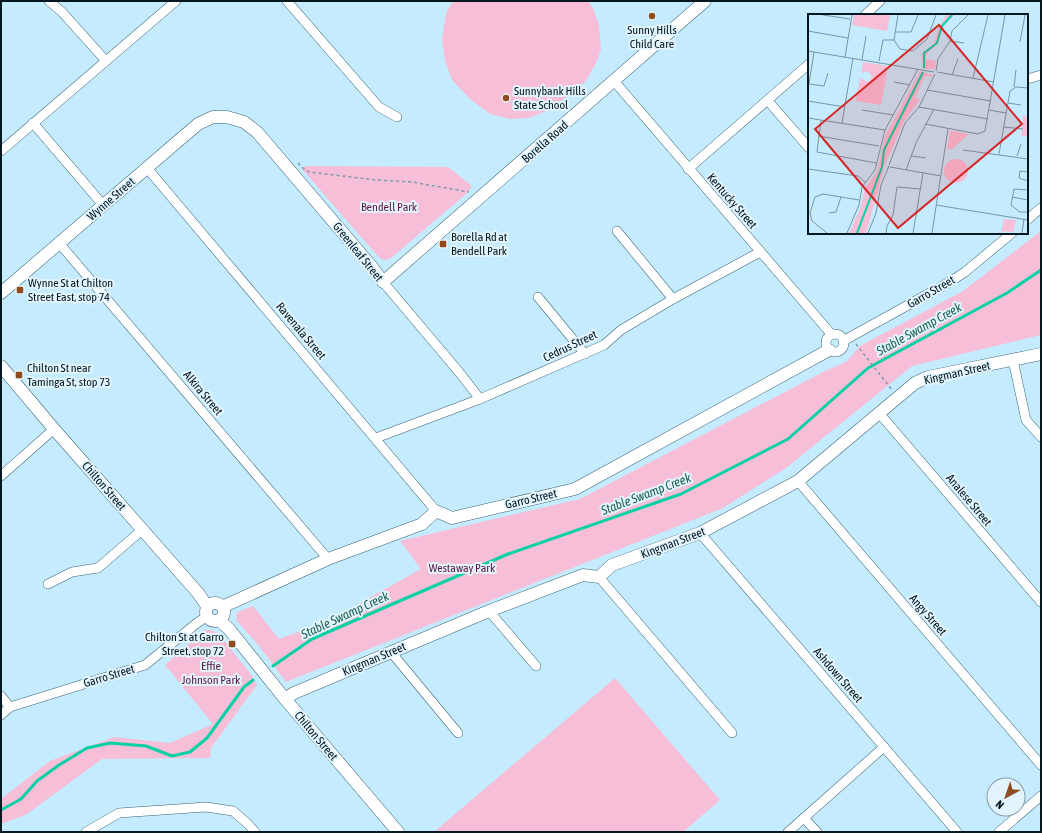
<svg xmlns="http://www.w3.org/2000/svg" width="1042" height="833" viewBox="0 0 1042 833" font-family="'Asap Condensed',sans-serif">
<rect width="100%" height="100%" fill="#c5ebfe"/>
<!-- green -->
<g fill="#f7bed7">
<path d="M 453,1 L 588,1 L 593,8 L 599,26 L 601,50 L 595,65 L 585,82 L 574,92 L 544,112 L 529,118 L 510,119 L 490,114 L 470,99 L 452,80 L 445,61 L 442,39 L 446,13 Z"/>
<path d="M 306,166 L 448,167 L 472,186 L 466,194 L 391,258 C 383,262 381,259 375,253 L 302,169 Z"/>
<path d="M 1041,231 L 1041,335 L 912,366 L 786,468 L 723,508 L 286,682 L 259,646 L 237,621 L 236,615 L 238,612 L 253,606 L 279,639 L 326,622 L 421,569 L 400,541 L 580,499 L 825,371 L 846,362 L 860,346 L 963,291 Z"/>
<path d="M 204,630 L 211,630 L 218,633 L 253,677 L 257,685 L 211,748 L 210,758 L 102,759 L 27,814 L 1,824 L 1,799 L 50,761 L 114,737 L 170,743 L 213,724 L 165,665 Z"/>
<path d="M 615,678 L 720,800 L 683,832 L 434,832 Z"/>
</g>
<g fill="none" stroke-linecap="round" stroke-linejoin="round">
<!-- stream -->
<g stroke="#06d1a5" stroke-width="3">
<path d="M 273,666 L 312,639 L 508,554 L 681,494 L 788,439 L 868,368 L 1007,293 L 1041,270"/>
<path d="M 1,810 L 21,799 L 37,781 L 59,765 L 87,748 L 110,743 L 146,746 L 172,756 L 190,752 L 207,738 L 244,687 L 253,680"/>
</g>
<defs>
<g id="minor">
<path d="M 49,1 L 62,12 L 106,61"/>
<path d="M 287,1 L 379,107 L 397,117"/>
<path d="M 865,15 L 880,1"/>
<path d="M 1027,79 L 1041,75"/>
<path d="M 614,81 L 832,335"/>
<path d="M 768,101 L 809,148"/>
<path d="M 33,123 L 103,205"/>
<path d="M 1,151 L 176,1"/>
<path d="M 147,168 L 436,511"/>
<path d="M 688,169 L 809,64"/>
<path d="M 1027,220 L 1041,208"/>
<path d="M 617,231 L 673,299"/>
<path d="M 59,243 L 328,559"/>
<path d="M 383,282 L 459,372 L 480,399"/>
<path d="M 538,297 L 585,354"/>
<circle cx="835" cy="343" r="9"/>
<path d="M 843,341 L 948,283 L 965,272 L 1012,233"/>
<path d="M 1013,360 L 1026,420 L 1041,437"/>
<path d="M 879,413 L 1041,602"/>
<path d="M 376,438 L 480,399 L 604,345 L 621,330 L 673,299 L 760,252"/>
<path d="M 1,476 L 54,429"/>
<path d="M 798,481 L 1041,765"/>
<path d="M 700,533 L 957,832"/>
<path d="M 599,577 L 732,733"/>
<path d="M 48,584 L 72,572 L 98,568 L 142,530"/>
<path d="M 489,611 L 536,666"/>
<path d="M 391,652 L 458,733"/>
<path d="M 1,696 L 10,707"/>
<path d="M 1,715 L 10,707 L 145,665 L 197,623 L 206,617"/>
<path d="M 804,818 L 817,832"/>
<path d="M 86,832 L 119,813 L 206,807 L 233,811 L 248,824 L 255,832"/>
<path d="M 788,832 L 884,747"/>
<path d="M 999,832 L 1041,796"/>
</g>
<g id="tertiary">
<path d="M 1,293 L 198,124 L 213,117 L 227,117 L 244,122 L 257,132 L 372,267 L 383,282 L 705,1"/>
<path d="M 1,366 L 54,429 L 198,593 L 207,606"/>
<circle cx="215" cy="612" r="9"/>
<path d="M 222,607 L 328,559 L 422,524 L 436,511 L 452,518 L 575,489 L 829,350"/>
<path d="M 219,620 L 229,629 L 285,699 L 398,832"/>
<path d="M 285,699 L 294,693 L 489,611 L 583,575 L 599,577 L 612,565 L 700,533 L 798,481 L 915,383 L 928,377 L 1041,354"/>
</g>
</defs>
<!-- minor casing -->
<use href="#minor" stroke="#386378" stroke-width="10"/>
<!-- tertiary casing -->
<use href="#tertiary" stroke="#386378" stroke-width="13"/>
<!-- path -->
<g stroke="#7c9ba9" stroke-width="1.5" stroke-dasharray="3 3" stroke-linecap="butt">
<path d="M 298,163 L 305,170 L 309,172 L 376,180 L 412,182 L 469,192"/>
<path d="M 856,344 L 892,390"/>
</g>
<!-- minor -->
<use href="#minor" stroke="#fff" stroke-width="9"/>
<!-- tertiary -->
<use href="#tertiary" stroke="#fff" stroke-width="12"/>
</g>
<!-- markers -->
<g fill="#904c1f" stroke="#e2f5fe" stroke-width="1.5">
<circle cx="652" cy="16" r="4"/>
<circle cx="506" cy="98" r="4"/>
<rect x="439" y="240" width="8" height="8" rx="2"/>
<rect x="16" y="286" width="8" height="8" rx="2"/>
<rect x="15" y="371" width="8" height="8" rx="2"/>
<rect x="228" y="640" width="8" height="8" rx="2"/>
</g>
<g text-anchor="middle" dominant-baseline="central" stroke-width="4" stroke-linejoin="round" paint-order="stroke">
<!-- poi labels -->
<g font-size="12" fill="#05171f" stroke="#e2f5fe" text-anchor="start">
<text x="652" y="30" text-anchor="middle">Sunny Hills<tspan x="652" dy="14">Child Care</tspan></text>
<text x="514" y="91">Sunnybank Hills<tspan x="514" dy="14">State School</tspan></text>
<text x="451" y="237">Borella Rd at<tspan x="451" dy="14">Bendell Park</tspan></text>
<text x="28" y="283">Wynne St at Chilton<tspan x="28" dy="14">Street East, stop 74</tspan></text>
<text x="27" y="368">Chilton St near<tspan x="27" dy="14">Taminga St, stop 73</tspan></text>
<text x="224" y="637" text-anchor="end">Chilton St at Garro<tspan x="224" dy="14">Street, stop 72</tspan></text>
</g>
<!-- street labels -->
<g font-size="12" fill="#05171f" stroke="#e2f5fe">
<text transform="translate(545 142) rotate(-41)">Borella Road</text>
<text transform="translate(111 199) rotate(-41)">Wynne Street</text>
<text transform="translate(732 201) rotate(49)">Kentucky Street</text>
<text transform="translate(358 252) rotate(51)">Greenleaf Street</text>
<text transform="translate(931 292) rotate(-30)">Garro Street</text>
<text transform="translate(301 331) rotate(50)">Ravenala Street</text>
<text transform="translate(570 346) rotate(-25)">Cedrus Street</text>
<text transform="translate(957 373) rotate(-13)">Kingman Street</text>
<text transform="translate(203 393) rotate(50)">Alkira Street</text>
<text transform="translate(104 486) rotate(49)">Chilton Street</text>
<text transform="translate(531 499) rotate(-13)">Garro Street</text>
<text transform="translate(969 500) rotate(50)">Analese Street</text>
<text transform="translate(673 543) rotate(-21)">Kingman Street</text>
<text transform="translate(928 615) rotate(49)">Angy Street</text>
<text transform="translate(374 659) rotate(-23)">Kingman Street</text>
<text transform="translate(838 675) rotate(49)">Ashdown Street</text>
<text transform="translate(109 676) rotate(-17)">Garro Street</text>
<text transform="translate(316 736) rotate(50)">Chilton Street</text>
</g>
<!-- park labels -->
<g font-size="12" fill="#5c173d" stroke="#e2f5fe">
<text x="389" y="207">Bendell Park</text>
<text x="462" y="568">Westaway Park</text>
<text x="211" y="666">Effie<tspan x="211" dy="14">Johnson Park</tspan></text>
</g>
<!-- water labels -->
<g font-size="13" font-style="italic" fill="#20604e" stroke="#e2f5fe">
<text transform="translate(919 329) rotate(-29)">Stable Swamp Creek</text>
<text transform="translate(646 494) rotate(-21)">Stable Swamp Creek</text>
<text transform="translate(345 615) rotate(-25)">Stable Swamp Creek</text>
</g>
</g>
<!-- overview -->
<g transform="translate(808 14)">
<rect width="220" height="220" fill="#c5ebfe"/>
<path d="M 46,1 L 82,1 L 79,17 L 44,11 ZM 138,1 L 147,1 L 137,9 L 127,33 L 120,38 L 117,45 L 128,47 L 127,55 L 116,55 L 113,41 L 126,30 L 130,16 ZM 55,48 L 80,52 L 73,91 L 48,87 L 52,64 L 60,68 L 64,63 L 60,57 L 53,59 ZM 112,57 L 125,61 L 124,63 L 117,62 L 107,84 L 112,85 L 95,109 L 77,151 L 58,219 L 41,219 L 52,195 L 57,174 L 69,158 L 77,122 ZM 215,102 L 220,103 L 220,122 L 214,122 L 213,127 ZM 142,117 L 144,117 L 161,120 L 144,135 L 139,135 ZM136 157a12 12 0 1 1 24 0a12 12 0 1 1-24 0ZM 196,205 L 208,206 L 205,218 L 196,217 L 193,219 Z" fill="#f7bed7"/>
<path fill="none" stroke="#06d1a5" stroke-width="2" d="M 116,54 L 116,39 L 129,29 L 134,12 L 144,1M 49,219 L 74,153 L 76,136 L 115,58"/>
<path fill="none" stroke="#7896a5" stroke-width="1" d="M 15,1 L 42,5M 0,17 L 40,24M 87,18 L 103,18 L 110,1M 86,26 L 90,1M 142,27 L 156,29M 212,28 L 217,1M 0,37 L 126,58M 6,38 L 1,70 L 16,72 L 20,59M 37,43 L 44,1M 54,46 L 58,22M 71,47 L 75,26 L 86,26 L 92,35 L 105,37 L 119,25 L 128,1M 128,57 L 130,45 L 142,27 L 144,17 L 160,1M 129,58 L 186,68M 144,61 L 150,45M 165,64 L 180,1M 86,68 L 102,71M 206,73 L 208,56M 119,76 L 183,87M 0,87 L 37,93M 200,89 L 213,91M 111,93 L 180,105M 54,96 L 85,101M 181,96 L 198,99M 0,104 L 77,116M 13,106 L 9,138 L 68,149M 34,109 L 45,44M 117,110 L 170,120 L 177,117 L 197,1M 196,113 L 215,115M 10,122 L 71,132M 155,136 L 220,145M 191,140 L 202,77 L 208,73 L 220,74M 104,142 L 118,144M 209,142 L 213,130M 81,151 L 97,109 L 111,93 L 127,60M 82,153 L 133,162M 0,155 L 50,162 L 57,168M 98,156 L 108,129 L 126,95M 220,158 L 212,157 L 211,164 L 220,167M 220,176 L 206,175 L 203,191 L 212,198 L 220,198M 204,183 L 220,186M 128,191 L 220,206M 21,199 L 28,198 L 33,183M 19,219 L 4,207 L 2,199 L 7,183 L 15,180 L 51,186M 39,219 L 51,191 L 54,173 L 67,156 L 77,116 L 110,55M 60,219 L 68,199 L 73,171 L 81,152 L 80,154M 78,219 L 79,212 L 85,201 L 89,173 L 113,175M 105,219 L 115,159M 124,219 L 140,115M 214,219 L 216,205"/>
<path fill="#d62828" fill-opacity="0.15" stroke="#d62828" stroke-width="2" d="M 131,11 L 214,110 L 90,214 L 7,115 Z"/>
<rect width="220" height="220" fill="none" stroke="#05171f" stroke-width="2"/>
</g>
<!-- border -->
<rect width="1042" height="833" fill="none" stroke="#05171f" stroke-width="4"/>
<!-- north arrow -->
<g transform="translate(1006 797) rotate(220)"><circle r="19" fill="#e2f5fe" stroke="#8a9ca5"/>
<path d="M0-3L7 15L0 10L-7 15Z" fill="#904c1f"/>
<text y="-6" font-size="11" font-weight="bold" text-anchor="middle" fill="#05171f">N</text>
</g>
</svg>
